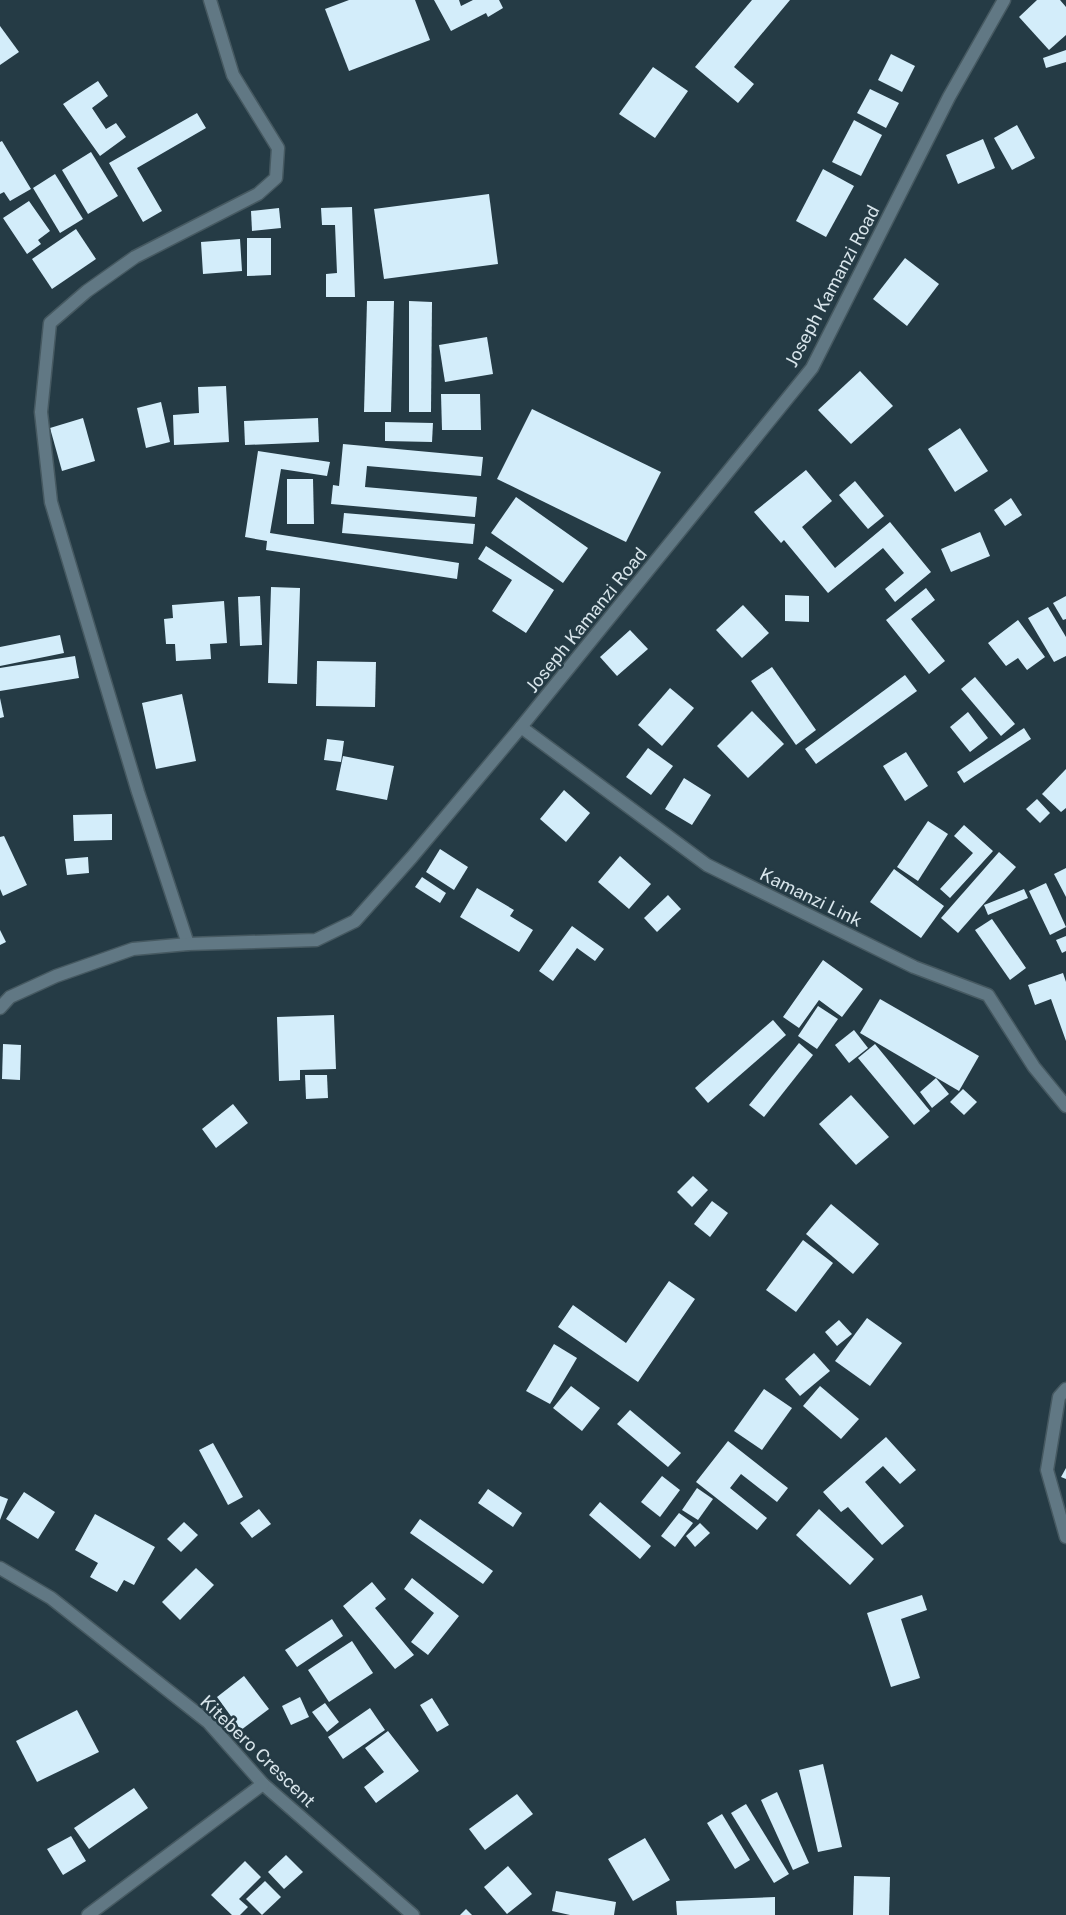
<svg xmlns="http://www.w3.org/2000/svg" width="1066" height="1915" viewBox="0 0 1066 1915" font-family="'Public Sans',sans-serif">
<rect width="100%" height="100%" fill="#253b45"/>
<!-- building -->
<g fill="#d3edfa">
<path d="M 349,0 L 415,0 L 430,40 L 349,71 L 325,9 Z"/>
<path d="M 434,0 L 459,0 L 461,6 L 473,0 L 499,0 L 503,8 L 488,17 L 486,13 L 451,31 Z"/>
<path d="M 752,0 L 790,0 L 734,67 L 754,84 L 738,103 L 695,67 Z"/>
<path d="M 1037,0 L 1060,0 L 1066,7 L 1066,35 L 1049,50 L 1019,17 Z"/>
<path d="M 0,26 L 19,52 L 0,65 Z"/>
<path d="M 1066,50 L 1066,62 L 1046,68 L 1043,58 Z"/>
<path d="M 891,54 L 915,66 L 902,92 L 878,80 Z"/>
<path d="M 653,67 L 688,91 L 655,138 L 619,114 Z"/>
<path d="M 98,81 L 108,96 L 92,108 L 106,129 L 116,123 L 126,137 L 100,156 L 63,104 Z"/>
<path d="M 870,89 L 899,103 L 886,128 L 857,113 Z"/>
<path d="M 197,113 L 206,128 L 137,168 L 162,211 L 143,222 L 109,163 Z"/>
<path d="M 854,120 L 882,135 L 861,176 L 832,162 Z"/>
<path d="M 1017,125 L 1035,158 L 1012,170 L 994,138 Z"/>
<path d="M 983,139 L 995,168 L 958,184 L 946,155 Z"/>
<path d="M 2,141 L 31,189 L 10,201 L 4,192 L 0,194 L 0,142 Z"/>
<path d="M 91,152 L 118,196 L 88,214 L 62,170 Z"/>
<path d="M 823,169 L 854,186 L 826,237 L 796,221 Z"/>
<path d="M 55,174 L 83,219 L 60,233 L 33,188 Z"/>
<path d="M 489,194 L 498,264 L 384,279 L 374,209 Z"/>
<path d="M 29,201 L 50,231 L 38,240 L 41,244 L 27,254 L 3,218 Z"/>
<path d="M 352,207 L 355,297 L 326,297 L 326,274 L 337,273 L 335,225 L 322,225 L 321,208 Z"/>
<path d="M 279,208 L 281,228 L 252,231 L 251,211 Z"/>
<path d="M 76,229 L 96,259 L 52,289 L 32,259 Z"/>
<path d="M 247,238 L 271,238 L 271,275 L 247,276 Z"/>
<path d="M 240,239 L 242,271 L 203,274 L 201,242 Z"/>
<path d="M 905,258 L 939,284 L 907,326 L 873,299 Z"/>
<path d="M 367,301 L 394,301 L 391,412 L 364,412 Z"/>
<path d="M 409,301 L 432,302 L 431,412 L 409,412 Z"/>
<path d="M 487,337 L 493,374 L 445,382 L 439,345 Z"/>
<path d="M 860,371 L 893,406 L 851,444 L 818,410 Z"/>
<path d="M 226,386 L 229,442 L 174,445 L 173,415 L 199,413 L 198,387 Z"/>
<path d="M 441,394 L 480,394 L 481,430 L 442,430 Z"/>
<path d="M 161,402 L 170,442 L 146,448 L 137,408 Z"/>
<path d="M 532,409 L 661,472 L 626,542 L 497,479 Z"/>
<path d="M 83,418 L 95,461 L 62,471 L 50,428 Z"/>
<path d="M 318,418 L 319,442 L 245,445 L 244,421 Z"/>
<path d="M 385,422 L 433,423 L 432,442 L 385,441 Z"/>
<path d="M 960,428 L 988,471 L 955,492 L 928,449 Z"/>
<path d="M 343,444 L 483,457 L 481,476 L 367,466 L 365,487 L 477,497 L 475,517 L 331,504 L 333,485 L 339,486 Z"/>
<path d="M 258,451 L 330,462 L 327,476 L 281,469 L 270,533 L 459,563 L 457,579 L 266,550 L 267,541 L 245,537 Z"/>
<path d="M 806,470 L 832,501 L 802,527 L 835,568 L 890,522 L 931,572 L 895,602 L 885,589 L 904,573 L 883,548 L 828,593 L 784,540 L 781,543 L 754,512 Z"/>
<path d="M 287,479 L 313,479 L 314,524 L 287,524 Z"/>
<path d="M 855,481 L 884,516 L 868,529 L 839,495 Z"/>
<path d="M 516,497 L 588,548 L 563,583 L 491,533 Z"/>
<path d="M 1011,498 L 1022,515 L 1005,526 L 994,510 Z"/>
<path d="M 344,513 L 475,524 L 473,544 L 342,533 Z"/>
<path d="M 980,532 L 990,556 L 951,572 L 941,549 Z"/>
<path d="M 486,546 L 554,590 L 526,633 L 492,611 L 512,580 L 478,559 Z"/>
<path d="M 271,587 L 300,588 L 297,684 L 268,683 Z"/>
<path d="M 926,588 L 935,600 L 911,619 L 945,661 L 929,674 L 886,620 Z"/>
<path d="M 785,595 L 809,596 L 809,622 L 785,621 Z"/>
<path d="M 260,596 L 262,645 L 240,646 L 238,597 Z"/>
<path d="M 1066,596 L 1066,619 L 1063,620 L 1053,603 Z"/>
<path d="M 224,601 L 227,643 L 210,644 L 211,659 L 176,661 L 175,644 L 166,644 L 164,619 L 173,618 L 172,605 Z"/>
<path d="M 743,605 L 769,633 L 742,658 L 716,630 Z"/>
<path d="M 1048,607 L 1066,637 L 1066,656 L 1054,662 L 1028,618 Z"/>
<path d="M 1018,620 L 1045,657 L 1027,670 L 1018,658 L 1006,666 L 988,643 Z"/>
<path d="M 630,630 L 648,649 L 617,676 L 600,657 Z"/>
<path d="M 60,635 L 64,653 L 0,666 L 0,647 Z"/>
<path d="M 75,656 L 79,678 L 0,691 L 0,668 Z"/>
<path d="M 317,661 L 376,662 L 375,707 L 316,706 Z"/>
<path d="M 772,667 L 816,730 L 796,745 L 751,681 Z"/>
<path d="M 905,675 L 917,691 L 816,764 L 805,749 Z"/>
<path d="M 975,677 L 1015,724 L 1001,736 L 961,689 Z"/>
<path d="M 670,688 L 694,708 L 662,746 L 638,725 Z"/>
<path d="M 182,694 L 196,761 L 156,769 L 142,703 Z"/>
<path d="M 0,698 L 4,717 L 0,718 Z"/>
<path d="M 752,711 L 784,744 L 748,778 L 717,746 Z"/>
<path d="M 968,712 L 988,738 L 970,752 L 950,727 Z"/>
<path d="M 1024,728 L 1031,739 L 964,783 L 957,772 Z"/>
<path d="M 327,739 L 344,741 L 341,762 L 324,760 Z"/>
<path d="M 648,748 L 673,766 L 651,795 L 626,777 Z"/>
<path d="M 906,752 L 928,786 L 905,801 L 883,766 Z"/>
<path d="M 343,756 L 394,766 L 387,800 L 336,790 Z"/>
<path d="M 1066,769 L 1066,808 L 1061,812 L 1042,794 Z"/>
<path d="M 684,778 L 711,795 L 692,825 L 665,809 Z"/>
<path d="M 564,790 L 590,813 L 566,842 L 540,819 Z"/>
<path d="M 1037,799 L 1050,813 L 1040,823 L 1026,809 Z"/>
<path d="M 112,814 L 112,840 L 74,841 L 73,815 Z"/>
<path d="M 928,821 L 948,834 L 918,881 L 897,867 Z"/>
<path d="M 964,825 L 993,851 L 950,898 L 940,889 L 973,853 L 954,836 Z"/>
<path d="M 4,836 L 27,885 L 3,896 L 0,889 L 0,837 Z"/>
<path d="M 440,849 L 468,867 L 454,890 L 426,872 Z"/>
<path d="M 999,852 L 1016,867 L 958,933 L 941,918 Z"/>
<path d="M 620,856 L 651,884 L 629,909 L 598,882 Z"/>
<path d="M 88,857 L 89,873 L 67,875 L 65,859 Z"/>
<path d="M 1066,868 L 1066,897 L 1054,874 Z"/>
<path d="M 894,869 L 944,906 L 921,938 L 870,902 Z"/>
<path d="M 422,877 L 446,893 L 440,903 L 415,887 Z"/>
<path d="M 1046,883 L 1066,927 L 1050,935 L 1029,891 Z"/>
<path d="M 477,888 L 514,910 L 510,916 L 533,930 L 519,952 L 460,917 Z"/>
<path d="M 1024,889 L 1028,898 L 988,915 L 984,905 Z"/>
<path d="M 668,895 L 681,909 L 657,932 L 644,918 Z"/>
<path d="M 992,919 L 1026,968 L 1010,980 L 975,930 Z"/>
<path d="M 572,926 L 604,949 L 595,961 L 577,948 L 553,981 L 539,971 Z"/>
<path d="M 0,930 L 6,942 L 0,945 Z"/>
<path d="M 1066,936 L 1066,951 L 1062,953 L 1056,940 Z"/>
<path d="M 823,960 L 863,989 L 842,1017 L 819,1000 L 799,1028 L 783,1017 Z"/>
<path d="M 1063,973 L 1066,982 L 1066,1041 L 1051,999 L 1035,1005 L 1028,985 Z"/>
<path d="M 880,999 L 979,1056 L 959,1091 L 860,1033 Z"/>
<path d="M 818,1006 L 838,1019 L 817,1049 L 798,1036 Z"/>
<path d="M 334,1015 L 336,1069 L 300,1070 L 300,1080 L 279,1081 L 277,1017 Z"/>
<path d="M 773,1020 L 786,1035 L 708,1103 L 695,1088 Z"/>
<path d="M 854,1030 L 868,1048 L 849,1063 L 835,1045 Z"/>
<path d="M 799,1043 L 813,1055 L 764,1117 L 749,1105 Z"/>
<path d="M 3,1044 L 21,1045 L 20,1080 L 2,1079 Z"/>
<path d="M 875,1044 L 930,1111 L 914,1125 L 858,1058 Z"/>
<path d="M 305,1075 L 327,1075 L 328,1098 L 306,1099 Z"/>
<path d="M 936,1078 L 949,1094 L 932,1108 L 920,1092 Z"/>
<path d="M 963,1089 L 977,1102 L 964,1115 L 950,1102 Z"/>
<path d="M 851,1095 L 889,1137 L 856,1165 L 819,1124 Z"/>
<path d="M 233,1104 L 248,1123 L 216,1148 L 202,1129 Z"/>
<path d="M 693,1176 L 708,1190 L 692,1207 L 677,1192 Z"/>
<path d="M 712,1201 L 728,1213 L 710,1237 L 694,1224 Z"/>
<path d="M 831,1204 L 879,1244 L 853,1274 L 806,1234 Z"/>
<path d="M 803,1240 L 833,1263 L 796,1312 L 766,1290 Z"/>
<path d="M 669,1281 L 695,1299 L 638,1382 L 558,1327 L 573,1305 L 626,1343 Z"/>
<path d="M 867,1318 L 902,1343 L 870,1386 L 835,1361 Z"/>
<path d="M 839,1320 L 852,1334 L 837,1346 L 825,1332 Z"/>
<path d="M 554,1344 L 577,1358 L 550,1404 L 526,1391 Z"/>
<path d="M 814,1353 L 830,1371 L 800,1396 L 785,1379 Z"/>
<path d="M 571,1386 L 600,1408 L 582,1431 L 553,1408 Z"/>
<path d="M 820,1386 L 859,1419 L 841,1439 L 803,1406 Z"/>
<path d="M 764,1389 L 792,1408 L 762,1450 L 734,1431 Z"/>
<path d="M 630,1410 L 681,1453 L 668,1467 L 617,1424 Z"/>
<path d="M 886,1437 L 916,1470 L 900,1484 L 883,1466 L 865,1482 L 904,1526 L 882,1545 L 848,1507 L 841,1512 L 823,1492 Z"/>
<path d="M 728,1441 L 788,1488 L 777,1502 L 741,1474 L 730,1488 L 767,1518 L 757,1530 L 696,1482 Z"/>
<path d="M 213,1443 L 243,1497 L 228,1505 L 199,1450 Z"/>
<path d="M 1066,1468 L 1066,1479 L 1061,1477 Z"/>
<path d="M 662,1476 L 680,1490 L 660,1517 L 641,1502 Z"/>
<path d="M 697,1488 L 713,1499 L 698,1520 L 682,1510 Z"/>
<path d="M 488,1489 L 522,1513 L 513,1527 L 478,1503 Z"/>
<path d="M 24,1492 L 55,1512 L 38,1539 L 6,1519 Z"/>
<path d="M 0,1496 L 8,1499 L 0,1520 Z"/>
<path d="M 600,1502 L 651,1546 L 640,1559 L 589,1515 Z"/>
<path d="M 259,1509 L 271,1524 L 252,1538 L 240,1523 Z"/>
<path d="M 819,1509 L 874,1559 L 850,1585 L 796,1535 Z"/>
<path d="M 679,1513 L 693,1523 L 675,1547 L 661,1536 Z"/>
<path d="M 95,1514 L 155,1547 L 134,1585 L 124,1580 L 117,1592 L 90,1577 L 98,1563 L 75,1550 Z"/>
<path d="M 420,1519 L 493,1571 L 483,1584 L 410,1533 Z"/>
<path d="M 184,1522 L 198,1535 L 181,1552 L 167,1539 Z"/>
<path d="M 700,1523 L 710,1533 L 695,1547 L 686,1536 Z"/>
<path d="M 196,1568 L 214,1585 L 180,1620 L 162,1602 Z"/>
<path d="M 412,1578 L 459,1616 L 428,1655 L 411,1642 L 434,1613 L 404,1589 Z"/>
<path d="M 372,1582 L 386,1599 L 375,1608 L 414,1655 L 395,1669 L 343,1606 Z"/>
<path d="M 922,1595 L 927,1610 L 901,1619 L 920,1678 L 891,1687 L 867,1613 Z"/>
<path d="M 332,1619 L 343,1636 L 297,1667 L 285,1650 Z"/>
<path d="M 352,1641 L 373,1673 L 329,1702 L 308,1670 Z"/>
<path d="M 244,1676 L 269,1709 L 241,1730 L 217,1697 Z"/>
<path d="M 300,1697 L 309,1717 L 291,1725 L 282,1706 Z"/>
<path d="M 432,1698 L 449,1725 L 437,1732 L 420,1705 Z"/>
<path d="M 325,1703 L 339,1722 L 327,1732 L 312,1712 Z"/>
<path d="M 370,1708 L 385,1730 L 343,1759 L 328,1737 Z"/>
<path d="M 77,1710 L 99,1752 L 37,1782 L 16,1741 Z"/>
<path d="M 388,1731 L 419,1771 L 376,1803 L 364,1787 L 384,1772 L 365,1748 Z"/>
<path d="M 823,1764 L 842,1847 L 818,1852 L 799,1770 Z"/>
<path d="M 134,1788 L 148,1808 L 89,1849 L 74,1828 Z"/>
<path d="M 777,1792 L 809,1863 L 793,1870 L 761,1800 Z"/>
<path d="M 517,1794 L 533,1814 L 485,1850 L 469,1829 Z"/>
<path d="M 746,1804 L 789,1874 L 774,1883 L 731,1813 Z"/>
<path d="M 722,1814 L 750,1860 L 735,1869 L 707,1823 Z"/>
<path d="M 71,1836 L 86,1861 L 63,1875 L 47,1849 Z"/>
<path d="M 645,1838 L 670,1880 L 633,1901 L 608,1859 Z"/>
<path d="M 286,1855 L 303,1872 L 284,1889 L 268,1872 Z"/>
<path d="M 245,1861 L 261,1877 L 239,1899 L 248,1907 L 240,1915 L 232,1915 L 211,1895 Z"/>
<path d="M 508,1866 L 532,1894 L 507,1914 L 484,1887 Z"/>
<path d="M 854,1876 L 890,1877 L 889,1915 L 853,1915 Z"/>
<path d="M 265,1881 L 281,1897 L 262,1915 L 246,1899 Z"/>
<path d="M 556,1891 L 616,1902 L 614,1915 L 570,1915 L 552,1911 Z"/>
<path d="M 775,1897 L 775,1915 L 677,1915 L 676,1901 Z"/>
<path d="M 466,1909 L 472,1915 L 460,1915 Z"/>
</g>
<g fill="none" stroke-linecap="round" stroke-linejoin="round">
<defs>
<g id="minor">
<path d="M 521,727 L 707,865 L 914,967 L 988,995 L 1034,1067 L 1066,1106"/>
<path d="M 188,944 L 138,792 L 51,502 L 41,412 L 50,323 L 87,291 L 135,257 L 258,194 L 276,178 L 278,148 L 233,75 L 210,0"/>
<path d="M 0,1008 L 10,997 L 56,976 L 133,949 L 188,944 L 316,940 L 355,921 L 412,857 L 521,727 L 812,368 L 949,97 L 1004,0"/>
<path d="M 1066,1389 L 1059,1397 L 1047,1470 L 1066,1537"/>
<path d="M 0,1568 L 51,1598 L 208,1722 L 263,1784 L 413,1915"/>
<path d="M 88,1915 L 263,1784"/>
</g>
</defs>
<!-- minor casing -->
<use href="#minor" stroke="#465961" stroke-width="15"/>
<!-- minor -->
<use href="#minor" stroke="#617884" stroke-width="12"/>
</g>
<g text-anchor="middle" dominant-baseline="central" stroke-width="5" stroke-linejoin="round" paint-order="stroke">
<!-- street labels -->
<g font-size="18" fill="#d8e5eb" stroke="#253b45">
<text transform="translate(832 286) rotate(-62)">Joseph Kamanzi Road</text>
<text transform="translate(586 620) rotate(-51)">Joseph Kamanzi Road</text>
<text transform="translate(811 897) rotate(26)">Kamanzi Link</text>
<text transform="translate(258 1751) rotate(44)">Kitebero Crescent</text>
</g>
</g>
</svg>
